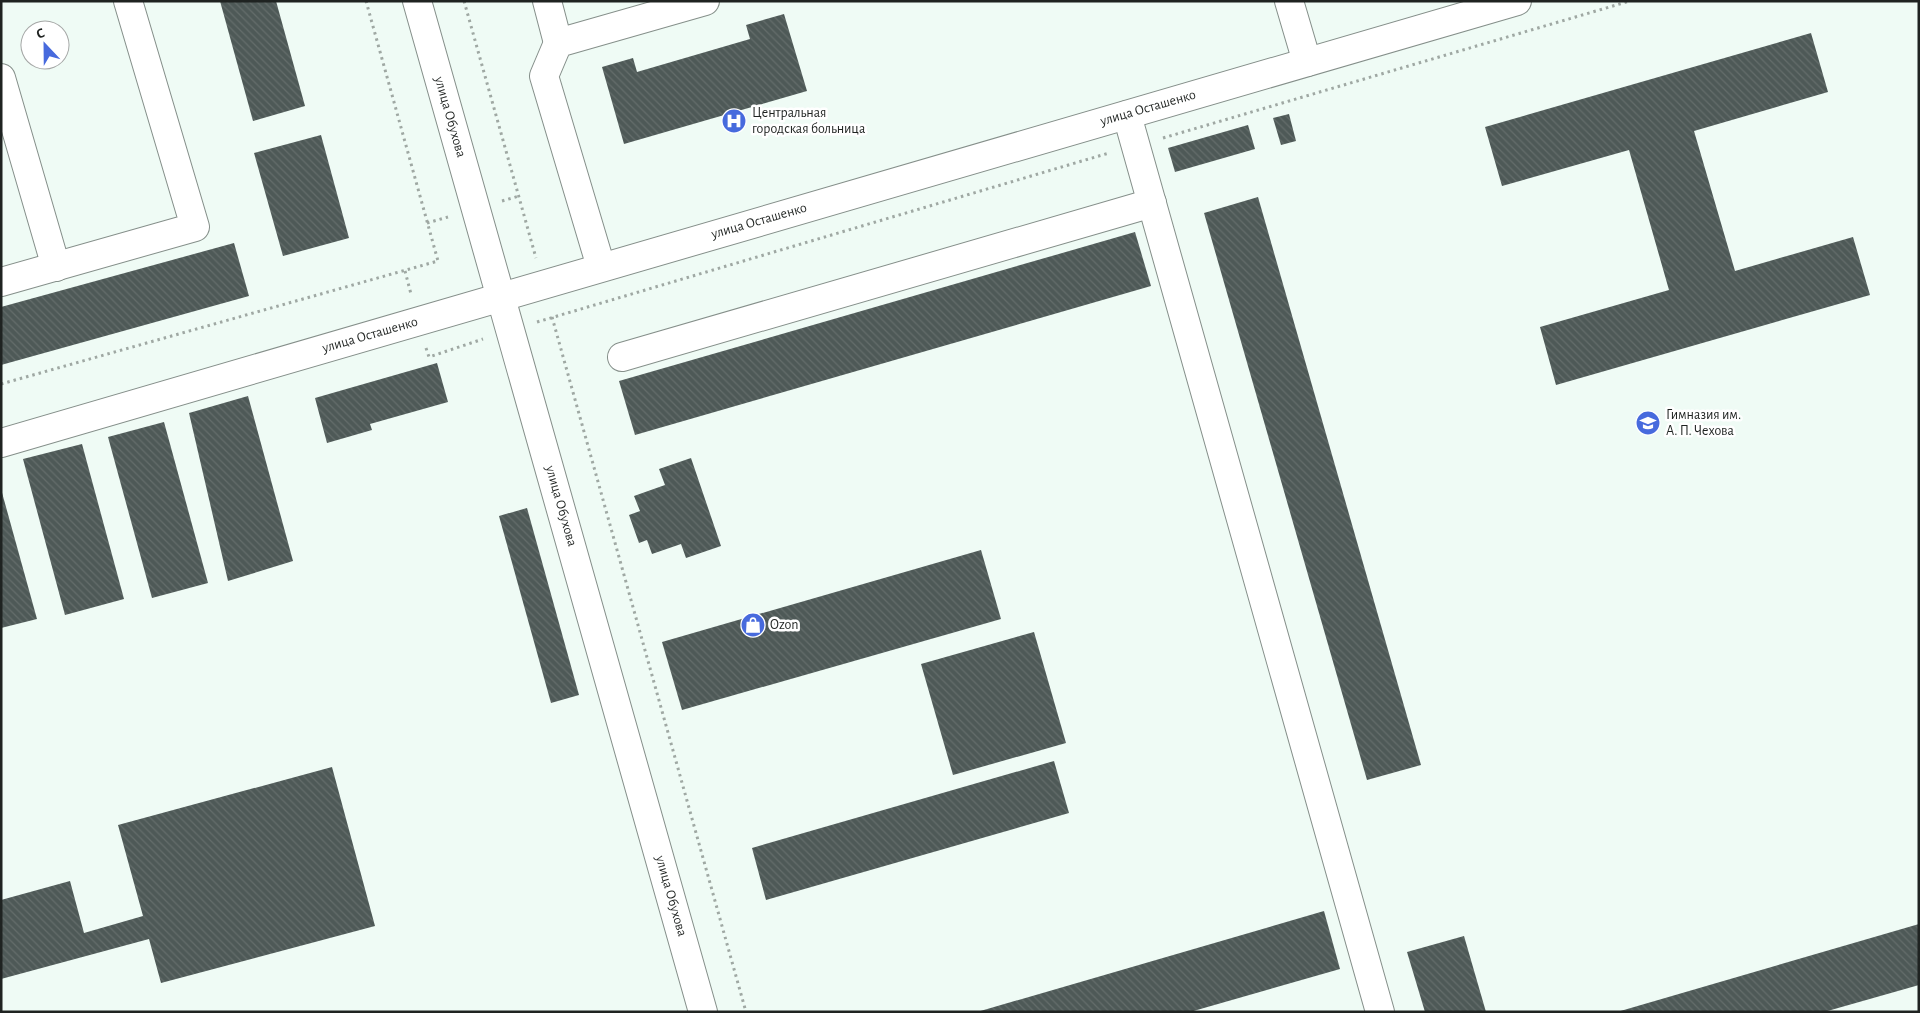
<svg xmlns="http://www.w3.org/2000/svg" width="1920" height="1013" viewBox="0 0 1920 1013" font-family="'Alegreya Sans',sans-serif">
<defs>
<pattern id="building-back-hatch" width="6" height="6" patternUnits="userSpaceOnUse" patternTransform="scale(1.25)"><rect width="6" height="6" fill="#4e5957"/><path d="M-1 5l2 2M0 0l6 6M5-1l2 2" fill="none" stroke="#646d6b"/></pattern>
</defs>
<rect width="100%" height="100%" fill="#effbf5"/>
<!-- building -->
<g fill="url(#building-back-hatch)">
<path d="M 220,1 L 276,1 L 305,106 L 253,121 Z"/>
<path d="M 784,14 L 807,91 L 624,144 L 602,67 L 633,58 L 637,72 L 750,39 L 746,25 Z"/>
<path d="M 1811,33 L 1828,92 L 1694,131 L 1735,271 L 1853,237 L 1870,295 L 1556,385 L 1540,327 L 1669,290 L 1629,150 L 1502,186 L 1485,127 Z"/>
<path d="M 1289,114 L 1296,141 L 1281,145 L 1273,118 Z"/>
<path d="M 1248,125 L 1255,149 L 1175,172 L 1168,148 Z"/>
<path d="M 321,135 L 349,238 L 283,256 L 254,153 Z"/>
<path d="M 1258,197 L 1421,765 L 1367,780 L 1204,213 Z"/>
<path d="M 1135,232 L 1151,286 L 635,435 L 619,381 Z"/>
<path d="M 234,243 L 249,296 L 1,365 L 1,307 Z"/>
<path d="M 437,363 L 448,402 L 370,424 L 372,430 L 327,443 L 315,398 Z"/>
<path d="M 248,396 L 293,561 L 228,581 L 189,413 Z"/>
<path d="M 164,422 L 208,583 L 152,598 L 108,437 Z"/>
<path d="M 82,444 L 124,599 L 65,615 L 23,459 Z"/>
<path d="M 691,458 L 721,546 L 686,558 L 681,544 L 652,554 L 647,540 L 639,543 L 629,515 L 640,511 L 634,496 L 665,485 L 659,469 Z"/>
<path d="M 1,489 L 37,619 L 1,628 Z"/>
<path d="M 527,508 L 579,695 L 551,703 L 499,516 Z"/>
<path d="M 981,550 L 1001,619 L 682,710 L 662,642 Z"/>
<path d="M 1034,632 L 1066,743 L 953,775 L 921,664 Z"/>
<path d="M 1054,761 L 1069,813 L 766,900 L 752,848 Z"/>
<path d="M 332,767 L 375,926 L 161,983 L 149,939 L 1,979 L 1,900 L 70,881 L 84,933 L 143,916 L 118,825 Z"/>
<path d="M 1324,911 L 1340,969 L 1190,1012 L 977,1012 Z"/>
<path d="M 1919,924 L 1919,985 L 1824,1012 L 1617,1012 Z"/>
<path d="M 1464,936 L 1486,1012 L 1425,1012 L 1407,952 Z"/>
</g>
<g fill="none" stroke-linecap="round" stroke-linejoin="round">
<defs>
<g id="minor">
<path d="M 547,1 L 558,43"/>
<path d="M 1289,1 L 1307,62"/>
<path d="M 1,78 L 56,267"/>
<path d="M 1127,115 L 1380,1012"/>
<path d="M 601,267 L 544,76 L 558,43 L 705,1"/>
<path d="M 1,282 L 195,227 L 128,1"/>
<path d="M 622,357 L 1152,203"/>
<path d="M 1,443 L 1517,1"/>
</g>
<path id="major" d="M 417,1 L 703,1012"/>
</defs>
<!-- minor casing -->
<use href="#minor" stroke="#858f8a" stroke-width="30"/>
<!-- major casing -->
<use href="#major" stroke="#858f8a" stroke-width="30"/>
<!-- path -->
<g stroke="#9fa8a3" stroke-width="3" stroke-dasharray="2.5 4" stroke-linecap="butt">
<path d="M 464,1 L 536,258"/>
<path d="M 1163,138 L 1630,1"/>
<path d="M 502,201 L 519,196"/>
<path d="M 427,223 L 448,217"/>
<path d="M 405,271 L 411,294"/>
<path d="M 552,317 L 746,1012"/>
<path d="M 537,322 L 1109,153"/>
<path d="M 426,348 L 429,357 L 483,339"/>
<path d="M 1,384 L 438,261 L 366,1"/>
</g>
<!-- minor -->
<use href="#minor" stroke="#fff" stroke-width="28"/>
<!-- major -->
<use href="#major" stroke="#fff" stroke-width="28"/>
</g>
<!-- icons -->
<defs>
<symbol id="hospital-disc" viewBox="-11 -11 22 22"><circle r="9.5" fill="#476add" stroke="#fff"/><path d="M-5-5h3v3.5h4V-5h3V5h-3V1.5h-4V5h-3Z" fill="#fff"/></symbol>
<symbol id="school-disc" viewBox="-11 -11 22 22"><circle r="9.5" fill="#476add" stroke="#fff"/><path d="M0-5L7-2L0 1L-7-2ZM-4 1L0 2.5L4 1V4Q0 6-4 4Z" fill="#fff"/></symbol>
<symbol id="shop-disc" viewBox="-11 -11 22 22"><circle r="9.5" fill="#476add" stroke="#fff"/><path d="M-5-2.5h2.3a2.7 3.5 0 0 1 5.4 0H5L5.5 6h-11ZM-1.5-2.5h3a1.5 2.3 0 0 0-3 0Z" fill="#fff"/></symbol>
</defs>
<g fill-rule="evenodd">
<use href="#hospital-disc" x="720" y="107" width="28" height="28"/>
<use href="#school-disc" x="1634" y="409" width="28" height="28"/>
<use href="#shop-disc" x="739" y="611" width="28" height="28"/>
</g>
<g text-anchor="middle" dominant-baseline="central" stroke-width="5" stroke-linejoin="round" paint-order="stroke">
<!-- street labels -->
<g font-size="14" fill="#1f2321" stroke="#fff">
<text transform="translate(1148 108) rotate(-16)">улица Осташенко</text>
<text transform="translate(450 117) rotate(74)">улица Обухова</text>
<text transform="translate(759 221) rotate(-16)">улица Осташенко</text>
<text transform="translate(370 335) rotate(-16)">улица Осташенко</text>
<text transform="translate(561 506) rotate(74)">улица Обухова</text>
<text transform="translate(671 896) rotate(74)">улица Обухова</text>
</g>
<!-- poi labels -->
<g font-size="14" fill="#1f2321" stroke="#fff" text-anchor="start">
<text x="752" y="113">Центральная<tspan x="752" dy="16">городская больница</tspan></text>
<text x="1666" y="415">Гимназия им.<tspan x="1666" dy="16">А. П. Чехова</tspan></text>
<text x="770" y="625">Ozon</text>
</g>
</g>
<!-- border -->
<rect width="1920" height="1013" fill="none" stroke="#1f2321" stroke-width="5"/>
<!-- north arrow -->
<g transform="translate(45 45) rotate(338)"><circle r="24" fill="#ffffff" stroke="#a5a7a6"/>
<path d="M0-4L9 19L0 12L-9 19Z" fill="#476add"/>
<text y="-8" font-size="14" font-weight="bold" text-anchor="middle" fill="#1f2321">С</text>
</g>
</svg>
